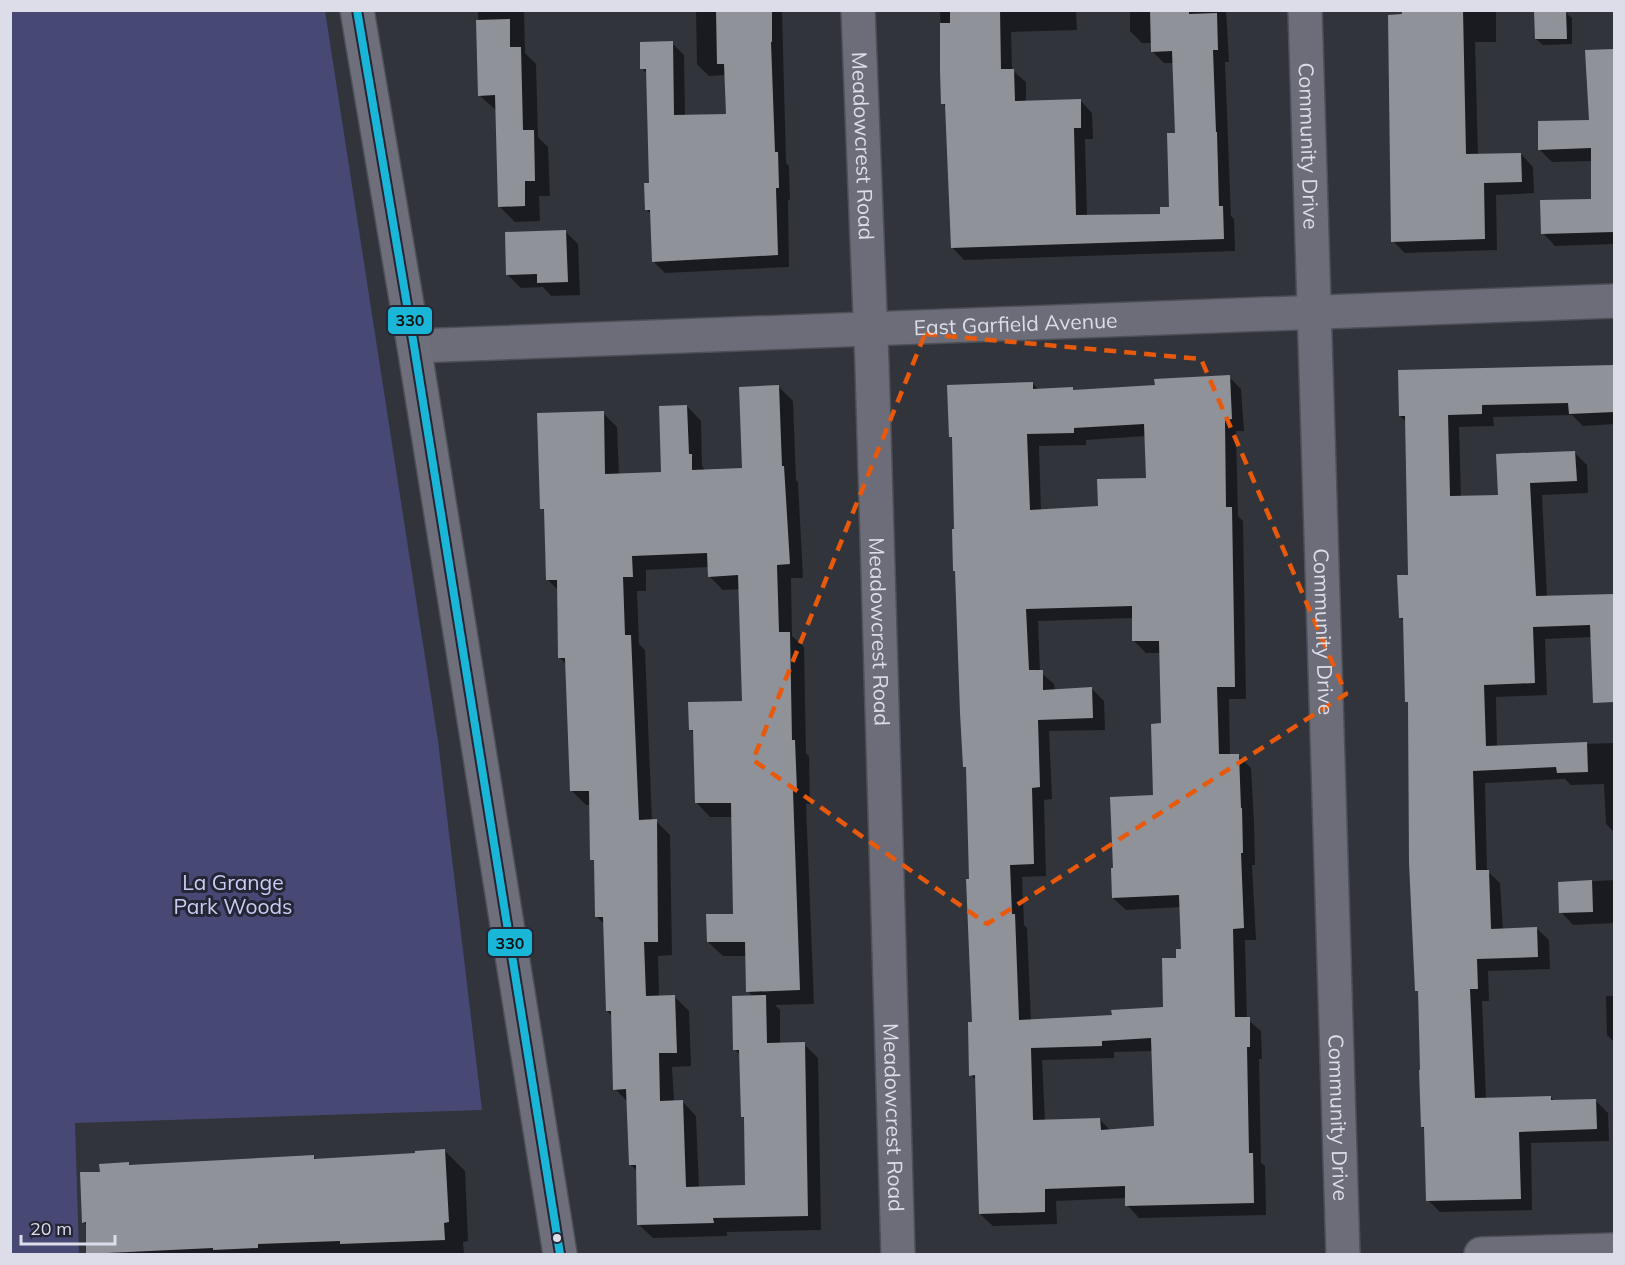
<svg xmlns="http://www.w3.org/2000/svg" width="1625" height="1265" viewBox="0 0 1625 1265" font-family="Mulish,sans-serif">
<rect width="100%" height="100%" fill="#32343c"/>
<!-- green -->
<path fill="#474974" d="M 10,11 L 325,11 L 438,741 L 482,1110 L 75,1123 L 79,1254 L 11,1254 Z"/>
<!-- shadow -->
<g fill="#0007" fill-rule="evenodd">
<path d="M 478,10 L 524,10 L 525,53 L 536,64 L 538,137 L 548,147 L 550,196 L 539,196 L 540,221 L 515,222 L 499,206 L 497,111 L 479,95 Z"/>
<path d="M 696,10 L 782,10 L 786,163 L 789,166 L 790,200 L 788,200 L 789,267 L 665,273 L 653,261 L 652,215 L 646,209 L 650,184 L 647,74 L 642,68 L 672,43 L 684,55 L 685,116 L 727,115 L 726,75 L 709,76 L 697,64 Z"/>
<path d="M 940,10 L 1076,10 L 1077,30 L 1011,32 L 1012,70 L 1026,82 L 1026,102 L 1080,100 L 1092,113 L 1093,139 L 1085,139 L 1087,217 L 1161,215 L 1171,208 L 1176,135 L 1174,63 L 1164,63 L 1152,51 L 1152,43 L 1142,43 L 1130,31 L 1130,10 L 1226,10 L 1229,62 L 1225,62 L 1231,216 L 1234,219 L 1235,251 L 964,260 L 952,247 L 947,108 L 943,104 Z"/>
<path d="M 1404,10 L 1496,10 L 1496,42 L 1475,42 L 1478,155 L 1521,154 L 1533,167 L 1534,193 L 1496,195 L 1497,250 L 1405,253 L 1393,241 Z"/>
<path d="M 1565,12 L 1572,18 L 1572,44 L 1543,45 L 1536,39 Z"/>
<path d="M 1614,50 L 1614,244 L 1555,246 L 1543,233 L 1592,200 L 1592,161 L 1552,162 L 1540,150 L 1590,122 L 1587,51 Z"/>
<path d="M 565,231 L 578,244 L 580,295 L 551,296 L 543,287 L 521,288 L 508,275 Z"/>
<path d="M 1614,366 L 1614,424 L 1583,426 L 1572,415 L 1493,417 L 1494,426 L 1459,427 L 1461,497 L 1500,496 L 1575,453 L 1587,465 L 1588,493 L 1542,495 L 1547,597 L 1614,595 L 1614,691 L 1606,691 L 1592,637 L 1545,639 L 1547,695 L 1496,697 L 1497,747 L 1614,743 L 1614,832 L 1606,824 L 1604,784 L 1571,785 L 1565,779 L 1485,783 L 1487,871 L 1500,883 L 1503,930 L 1536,928 L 1549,940 L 1550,969 L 1488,971 L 1489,1001 L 1482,1001 L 1486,1099 L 1551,1097 L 1555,1102 L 1595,1100 L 1608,1113 L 1609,1141 L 1531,1143 L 1532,1210 L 1440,1212 L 1428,1200 L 1426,1130 L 1422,1127 L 1410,705 L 1407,701 L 1405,622 L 1400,617 L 1410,576 L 1406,422 L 1400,416 L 1400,371 Z"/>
<path d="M 1229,377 L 1241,389 L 1244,431 L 1236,431 L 1238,516 L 1243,521 L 1246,699 L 1229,699 L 1230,756 L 1238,755 L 1251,768 L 1254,822 L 1255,865 L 1252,865 L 1256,940 L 1245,940 L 1247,1019 L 1261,1031 L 1262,1059 L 1259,1059 L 1261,1163 L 1265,1166 L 1266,1215 L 1139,1218 L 1127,1205 L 1126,1198 L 1056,1201 L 1057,1224 L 993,1226 L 980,1214 L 977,1081 L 971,1075 L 974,1023 L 967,769 L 965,766 L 953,439 L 951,436 L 1032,383 L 1039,390 L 1072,389 L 1074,391 L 1156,387 ZM 1146,436 L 1147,479 L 1100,508 L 1041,511 L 1039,446 L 1086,445 L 1086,440 ZM 1133,618 L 1134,641 L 1146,653 L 1161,653 L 1163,725 L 1154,796 L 1113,898 L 1126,910 L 1181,907 L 1183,950 L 1177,959 L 1165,1009 L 1113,1017 L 1031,1021 L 1027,928 L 1024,925 L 1022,877 L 1046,876 L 1044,800 L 1052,799 L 1049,731 L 1105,730 L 1104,701 L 1092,689 L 1055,691 L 1054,684 L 1040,672 L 1038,621 ZM 1153,1051 L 1155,1128 L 1111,1131 L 1099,1119 L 1045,1121 L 1042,1060 L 1114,1058 L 1114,1052 Z"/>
<path d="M 779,387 L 793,401 L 796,480 L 798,482 L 803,578 L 791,578 L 792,636 L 804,647 L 806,753 L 809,756 L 810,804 L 806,804 L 814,1004 L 775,1005 L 780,1010 L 780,1044 L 804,1044 L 818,1058 L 821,1230 L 727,1232 L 727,1236 L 653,1238 L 638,1224 L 637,1171 L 630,1164 L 628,1102 L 615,1089 L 612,1016 L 607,1011 L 604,924 L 596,916 L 596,863 L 592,859 L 591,805 L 586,805 L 571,790 L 566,664 L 560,658 L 558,590 L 548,580 L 545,512 L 542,508 L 603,413 L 617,427 L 619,475 L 663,474 L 687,406 L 701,421 L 702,466 L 706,471 L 744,469 ZM 709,567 L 709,576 L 723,590 L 740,589 L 743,703 L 691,730 L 694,733 L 696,802 L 710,817 L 733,817 L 735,915 L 708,942 L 723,956 L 747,956 L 748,991 L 753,997 L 735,1049 L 740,1055 L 742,1116 L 745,1119 L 747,1187 L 699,1188 L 696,1116 L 682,1101 L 674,1102 L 672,1067 L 691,1066 L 689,1011 L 675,997 L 659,997 L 658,956 L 672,955 L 670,835 L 656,821 L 652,821 L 645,650 L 639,644 L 637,591 L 646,591 L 646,570 Z"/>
<path d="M 1614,880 L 1614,923 L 1573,925 L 1561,912 L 1559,883 Z"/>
<path d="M 1606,996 L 1614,996 L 1614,1042 L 1607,1035 Z"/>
<path d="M 1613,1142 L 1614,1142 L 1614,1185 Z"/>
<path d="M 445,1151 L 465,1171 L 468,1241 L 463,1242 L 464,1254 L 89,1254 L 88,1253 L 87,1226 L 83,1222 L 101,1173 L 129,1164 L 131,1166 L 313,1156 L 317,1160 Z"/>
</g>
<!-- building -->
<g fill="#90929a" fill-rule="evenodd">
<path d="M 716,10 L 772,10 L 772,42 L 771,42 L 775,152 L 778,152 L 779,188 L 776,188 L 778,255 L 652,262 L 650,210 L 645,210 L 644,183 L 649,183 L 646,69 L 640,69 L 640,42 L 673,41 L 674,115 L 726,114 L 724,64 L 717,64 Z"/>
<path d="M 950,10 L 1000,10 L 1001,69 L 1014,69 L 1015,101 L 1081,99 L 1081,128 L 1074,128 L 1076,215 L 1160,214 L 1160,207 L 1169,207 L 1167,133 L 1175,133 L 1172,51 L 1151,52 L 1150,10 L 1189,10 L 1189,14 L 1217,13 L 1218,50 L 1213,50 L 1216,132 L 1217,132 L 1219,206 L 1223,206 L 1224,239 L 951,248 L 945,104 L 941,104 L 940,71 L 940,23 L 950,23 Z"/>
<path d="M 1402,10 L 1463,10 L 1466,154 L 1521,153 L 1522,182 L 1484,183 L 1485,239 L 1391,242 L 1388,15 L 1402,14 Z"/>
<path d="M 1534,10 L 1566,10 L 1567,39 L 1535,39 Z"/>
<path d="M 510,19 L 510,47 L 521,47 L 523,130 L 534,130 L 535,181 L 525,181 L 525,206 L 498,207 L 495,95 L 478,96 L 476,20 Z"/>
<path d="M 1614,49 L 1614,232 L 1541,234 L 1540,200 L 1591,199 L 1591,148 L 1538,150 L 1538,121 L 1589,120 L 1585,50 Z"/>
<path d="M 566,230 L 568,282 L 537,283 L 537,274 L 506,275 L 505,232 Z"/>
<path d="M 1614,365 L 1614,412 L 1569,414 L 1568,403 L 1482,405 L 1482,414 L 1448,415 L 1450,496 L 1498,495 L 1496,454 L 1575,451 L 1577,481 L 1530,483 L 1536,596 L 1614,594 L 1614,702 L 1593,703 L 1590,625 L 1533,627 L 1535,683 L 1484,685 L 1486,746 L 1587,742 L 1588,772 L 1557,773 L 1556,767 L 1473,771 L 1476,870 L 1489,870 L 1491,929 L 1537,927 L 1538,957 L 1477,959 L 1478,989 L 1470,989 L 1475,1098 L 1551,1096 L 1551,1100 L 1596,1099 L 1597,1129 L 1519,1132 L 1521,1199 L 1426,1201 L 1424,1127 L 1421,1127 L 1419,1070 L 1420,1070 L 1418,991 L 1415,991 L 1409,862 L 1408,702 L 1405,702 L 1403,618 L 1399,618 L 1397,575 L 1408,575 L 1405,416 L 1399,416 L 1398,370 Z"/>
<path d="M 1230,375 L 1232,419 L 1225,420 L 1226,507 L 1232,507 L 1235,687 L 1217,687 L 1219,754 L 1239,754 L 1241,808 L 1242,808 L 1243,853 L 1241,853 L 1244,928 L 1233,929 L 1235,1017 L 1250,1017 L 1250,1047 L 1247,1047 L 1249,1153 L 1253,1153 L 1254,1203 L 1125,1206 L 1125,1186 L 1045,1189 L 1045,1212 L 979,1214 L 975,1075 L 969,1076 L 968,1022 L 972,1022 L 966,879 L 969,879 L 966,767 L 963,767 L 960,713 L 955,571 L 953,571 L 952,529 L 954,529 L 952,437 L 949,437 L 947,385 L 1033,382 L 1033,389 L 1073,387 L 1073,390 L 1155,385 L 1154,379 ZM 1144,424 L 1146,478 L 1097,479 L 1098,506 L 1030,510 L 1027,434 L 1074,433 L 1074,428 ZM 1132,606 L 1132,641 L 1159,641 L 1161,723 L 1151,724 L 1153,795 L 1110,797 L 1113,868 L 1111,868 L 1112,898 L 1179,895 L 1181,949 L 1176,949 L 1176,958 L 1162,958 L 1163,1007 L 1111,1010 L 1112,1015 L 1019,1020 L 1015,914 L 1012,914 L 1010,865 L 1034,864 L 1032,788 L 1040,787 L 1038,720 L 1093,718 L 1092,687 L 1043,690 L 1043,670 L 1029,670 L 1026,609 ZM 1151,1038 L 1154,1126 L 1101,1130 L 1100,1118 L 1033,1120 L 1031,1048 L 1102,1046 L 1102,1041 Z"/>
<path d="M 779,385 L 782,466 L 784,466 L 790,564 L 777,565 L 779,632 L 790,632 L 792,740 L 795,740 L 797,791 L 793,791 L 800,990 L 746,992 L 745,942 L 707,942 L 706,914 L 733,914 L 731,803 L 695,803 L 693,730 L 689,730 L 688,702 L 742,701 L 738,575 L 708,577 L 707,553 L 632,556 L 633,577 L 623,577 L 625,635 L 631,635 L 639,820 L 657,819 L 658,942 L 644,942 L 646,996 L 675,995 L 677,1053 L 659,1053 L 660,1101 L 683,1100 L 686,1187 L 745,1185 L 744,1117 L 741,1117 L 739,1050 L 733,1050 L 732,996 L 766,995 L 767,1043 L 805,1042 L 808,1216 L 713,1218 L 714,1223 L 637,1225 L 636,1165 L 629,1165 L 626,1089 L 613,1090 L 611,1011 L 606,1011 L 603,917 L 595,917 L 594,860 L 590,860 L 589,791 L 570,791 L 565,658 L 558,658 L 557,580 L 546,580 L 544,509 L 540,509 L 537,413 L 604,411 L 605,474 L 661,472 L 659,406 L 687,405 L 689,454 L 692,454 L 692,470 L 742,468 L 739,387 Z"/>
<path d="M 1592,880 L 1593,912 L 1559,913 L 1558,882 Z"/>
<path d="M 445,1149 L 449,1222 L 444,1223 L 445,1240 L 340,1244 L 340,1241 L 258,1244 L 258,1248 L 213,1250 L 213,1248 L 86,1254 L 86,1222 L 82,1223 L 80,1172 L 100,1172 L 99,1164 L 129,1162 L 129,1165 L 314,1155 L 314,1159 L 415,1153 L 415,1151 Z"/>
</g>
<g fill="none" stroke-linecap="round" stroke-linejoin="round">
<defs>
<g id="street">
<path id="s1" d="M 858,10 L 872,365 L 898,1254"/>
<path id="s2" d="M 1305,10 L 1343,1254"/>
<path id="s3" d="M 414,346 L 1614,301"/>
<path d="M 1481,1254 L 1614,1250"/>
</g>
<path id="primary" d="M 357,10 L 414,346 L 560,1254"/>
</defs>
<!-- street casing -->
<use href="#street" stroke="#4e5057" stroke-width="36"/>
<!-- primary casing -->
<use href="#primary" stroke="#4e5057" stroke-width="36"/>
<!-- street -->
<use href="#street" stroke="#6c6d78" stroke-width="33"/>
<!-- primary -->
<use href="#primary" stroke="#6e6f7a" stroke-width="33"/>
<defs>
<path id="bus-1" d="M 357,10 L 414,346 L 560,1254"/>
</defs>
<!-- bus-1 casing -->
<use href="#bus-1" stroke="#242636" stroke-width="12"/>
<!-- bus-1 -->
<use href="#bus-1" stroke="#1ab6d8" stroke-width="8"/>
</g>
<!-- marked area -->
<path fill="none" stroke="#e8590c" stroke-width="4.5" stroke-dasharray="12 8" stroke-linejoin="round" d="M 925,334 L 1201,359 L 1346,694 L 987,924 L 753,760 Z"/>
<!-- markers -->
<circle fill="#dcdde9" stroke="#242636" stroke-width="2" cx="557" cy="1238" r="5"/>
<g text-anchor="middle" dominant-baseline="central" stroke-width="6" stroke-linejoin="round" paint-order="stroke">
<!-- street labels -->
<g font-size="21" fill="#dcdde9" stroke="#242636">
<text stroke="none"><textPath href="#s1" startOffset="136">Meadowcrest Road</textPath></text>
<text stroke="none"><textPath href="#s2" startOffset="136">Community Drive</textPath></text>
<text stroke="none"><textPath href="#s3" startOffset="602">East Garfield Avenue</textPath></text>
<text stroke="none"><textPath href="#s1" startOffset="622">Meadowcrest Road</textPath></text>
<text stroke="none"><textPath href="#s2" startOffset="622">Community Drive</textPath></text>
<text stroke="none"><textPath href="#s1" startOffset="1108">Meadowcrest Road</textPath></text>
<text stroke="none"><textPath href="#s2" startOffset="1108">Community Drive</textPath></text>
</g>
<!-- park labels -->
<g font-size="21" fill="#c9cdf2" stroke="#242636">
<text x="233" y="882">La Grange<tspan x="233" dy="24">Park Woods</tspan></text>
</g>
</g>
<g stroke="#242636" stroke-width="2">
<rect x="387" y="306" width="46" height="29" rx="6" fill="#1ab6d8"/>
<rect x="487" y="928" width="46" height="29" rx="6" fill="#1ab6d8"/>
</g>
<g font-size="16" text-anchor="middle" font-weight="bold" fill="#111">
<text x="410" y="326">330</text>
<text x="510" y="949">330</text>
</g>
<!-- border -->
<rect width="1625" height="1265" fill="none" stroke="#dcdde9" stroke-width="24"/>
<!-- scale -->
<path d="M21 1235v9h94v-9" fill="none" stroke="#dcdde9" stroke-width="3"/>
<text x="30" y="1235" font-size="18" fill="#dcdde9" stroke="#242636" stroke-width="4.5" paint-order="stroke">20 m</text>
</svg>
